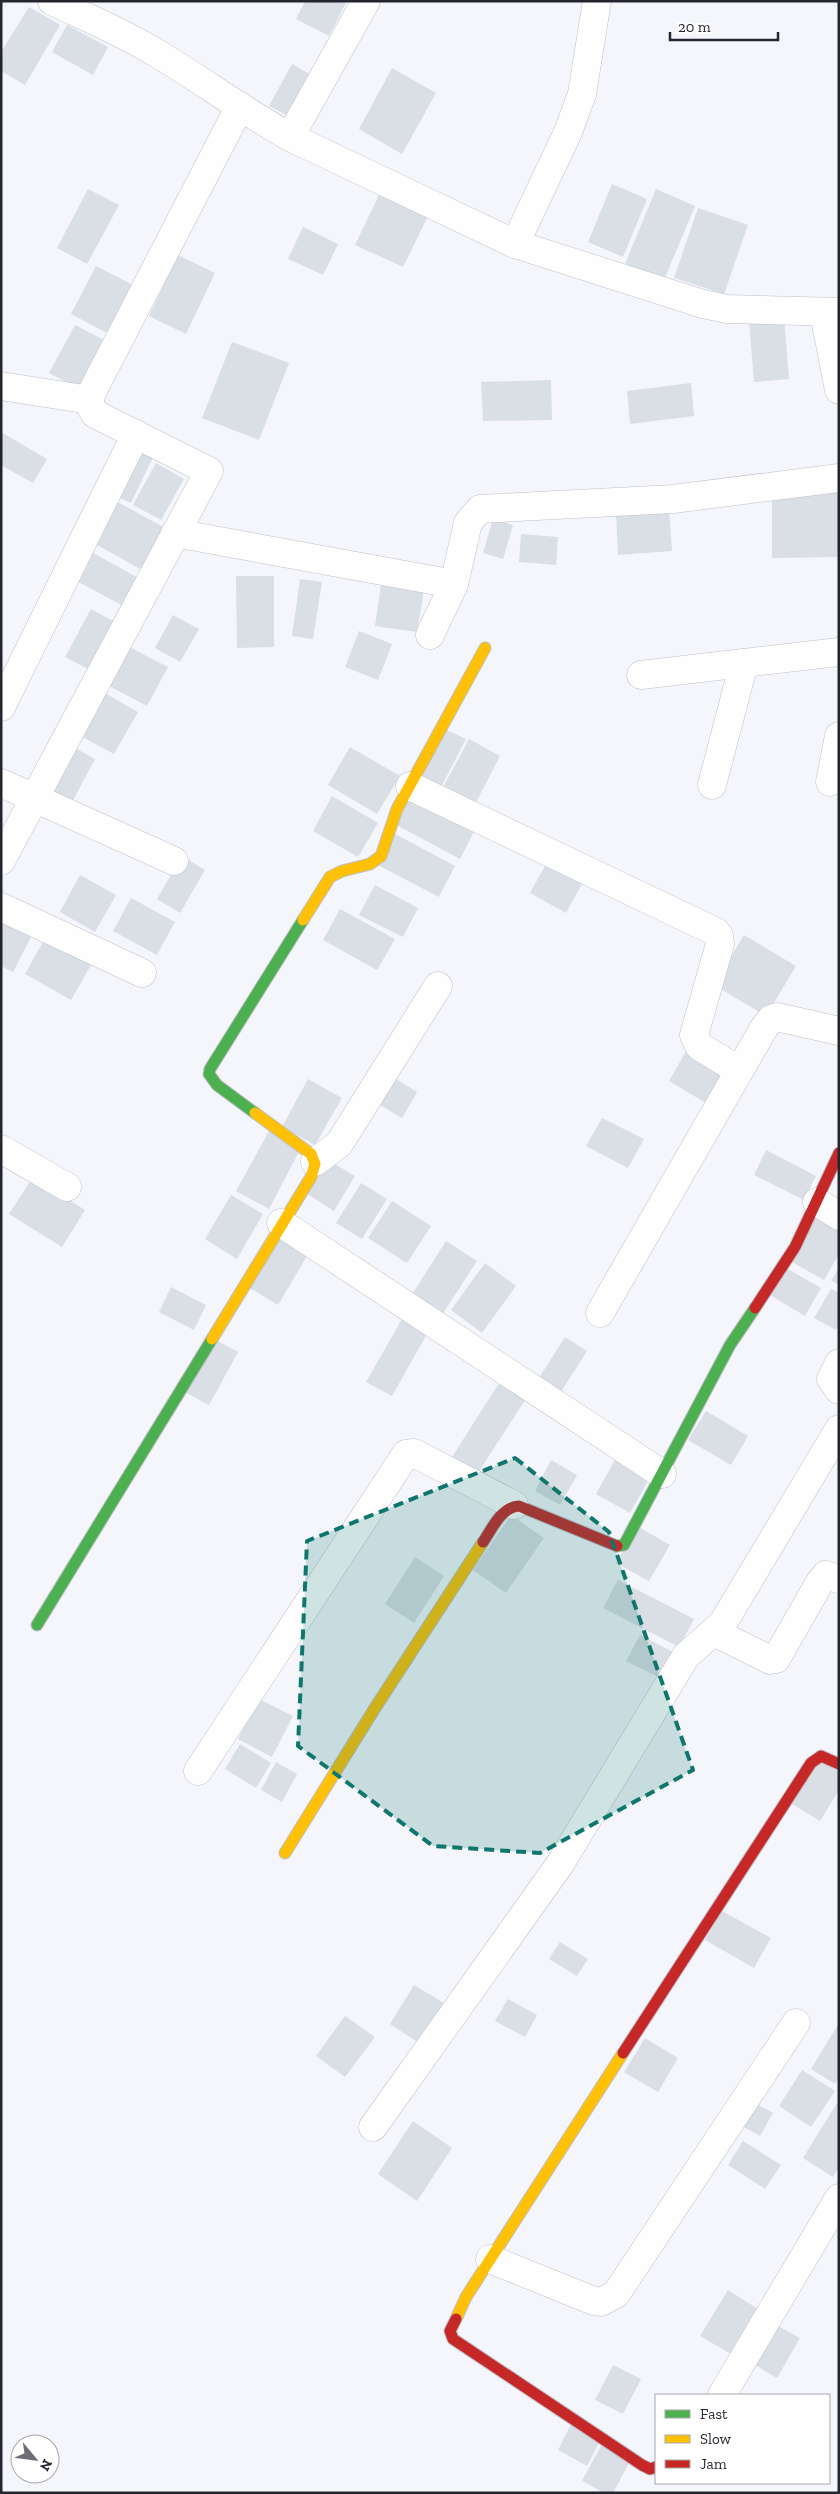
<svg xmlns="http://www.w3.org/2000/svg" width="840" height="2494" viewBox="0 0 840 2494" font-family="'Zilla Slab',serif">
<rect width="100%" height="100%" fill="#f5f6fc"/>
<!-- building -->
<g fill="#dadee5">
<path d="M 305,1 L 347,1 L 329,36 L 296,19 Z"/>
<path d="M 29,7 L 60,25 L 25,85 L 1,71 L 1,52 Z"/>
<path d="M 67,25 L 108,47 L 93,75 L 52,52 Z"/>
<path d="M 292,64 L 311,75 L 288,116 L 269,106 Z"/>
<path d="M 392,68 L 436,93 L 402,154 L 359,129 Z"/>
<path d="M 612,184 L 647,199 L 623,257 L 588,242 Z"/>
<path d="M 88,189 L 119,205 L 87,264 L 57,248 Z"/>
<path d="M 656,189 L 695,206 L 664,280 L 625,264 Z"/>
<path d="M 380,193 L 428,216 L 403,267 L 355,245 Z"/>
<path d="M 698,208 L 748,225 L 724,294 L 674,278 Z"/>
<path d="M 303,227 L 338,244 L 323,275 L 288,259 Z"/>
<path d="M 178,255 L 215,273 L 186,334 L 149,316 Z"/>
<path d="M 96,266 L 133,285 L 107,333 L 71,314 Z"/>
<path d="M 784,318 L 789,379 L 754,382 L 749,322 Z"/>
<path d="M 75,325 L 104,340 L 78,388 L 49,373 Z"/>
<path d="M 232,342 L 289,363 L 259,440 L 202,418 Z"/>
<path d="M 551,380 L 552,420 L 483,421 L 481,382 Z"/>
<path d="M 691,383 L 694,416 L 630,424 L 627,391 Z"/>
<path d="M 1,432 L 47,459 L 33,483 L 1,465 Z"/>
<path d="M 138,438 L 158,447 L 131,503 L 111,494 Z"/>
<path d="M 156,463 L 184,479 L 161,520 L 133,505 Z"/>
<path d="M 772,491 L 839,491 L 839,557 L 772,558 Z"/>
<path d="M 114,500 L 165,528 L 142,570 L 90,541 Z"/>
<path d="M 669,509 L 672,551 L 618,555 L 616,514 Z"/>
<path d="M 493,519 L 513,525 L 503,559 L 483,553 Z"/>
<path d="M 521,534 L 558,537 L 556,565 L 519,562 Z"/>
<path d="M 86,549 L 142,580 L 127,608 L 71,578 Z"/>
<path d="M 236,576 L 274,576 L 274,647 L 237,648 Z"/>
<path d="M 382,578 L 425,584 L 417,632 L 375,626 Z"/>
<path d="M 300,579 L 322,582 L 313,639 L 292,636 Z"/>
<path d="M 91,609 L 113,621 L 88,669 L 65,657 Z"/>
<path d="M 173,615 L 199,629 L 180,662 L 155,648 Z"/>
<path d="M 359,631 L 392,644 L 378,680 L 345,667 Z"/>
<path d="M 127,646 L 168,667 L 147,706 L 107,685 Z"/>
<path d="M 101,691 L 138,712 L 114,754 L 77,734 Z"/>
<path d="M 443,728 L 466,739 L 440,789 L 418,778 Z"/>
<path d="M 469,739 L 500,756 L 473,808 L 441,791 Z"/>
<path d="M 66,743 L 95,759 L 72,802 L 43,787 Z"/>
<path d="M 350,747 L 400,776 L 377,814 L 328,785 Z"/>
<path d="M 410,789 L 478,824 L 460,859 L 393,823 Z"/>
<path d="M 332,796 L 378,823 L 358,857 L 313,831 Z"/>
<path d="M 395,834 L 455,866 L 439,897 L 378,865 Z"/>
<path d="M 551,855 L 587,875 L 566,913 L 530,893 Z"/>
<path d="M 182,856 L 205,870 L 180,913 L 157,899 Z"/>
<path d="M 80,875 L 116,895 L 95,932 L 60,912 Z"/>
<path d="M 375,885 L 418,908 L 403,937 L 359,915 Z"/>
<path d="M 131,898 L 175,922 L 157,955 L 113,931 Z"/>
<path d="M 340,909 L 395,939 L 377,970 L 323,940 Z"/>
<path d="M 1,917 L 33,933 L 13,972 L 1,966 Z"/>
<path d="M 49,931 L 95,958 L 71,1000 L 25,974 Z"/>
<path d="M 744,935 L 796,966 L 766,1016 L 714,985 Z"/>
<path d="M 690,1044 L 728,1066 L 706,1103 L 669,1081 Z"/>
<path d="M 390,1075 L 417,1092 L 402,1118 L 375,1102 Z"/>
<path d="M 308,1079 L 342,1098 L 315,1145 L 282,1127 Z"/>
<path d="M 602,1118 L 644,1139 L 628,1168 L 586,1146 Z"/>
<path d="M 269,1131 L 301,1148 L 269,1209 L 236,1191 Z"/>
<path d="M 766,1150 L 816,1176 L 804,1200 L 754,1175 Z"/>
<path d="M 325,1158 L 355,1176 L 334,1211 L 304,1192 Z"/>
<path d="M 33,1177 L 85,1210 L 62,1247 L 9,1214 Z"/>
<path d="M 361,1183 L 387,1199 L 362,1239 L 336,1223 Z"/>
<path d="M 231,1195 L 263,1214 L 237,1259 L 205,1239 Z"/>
<path d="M 392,1201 L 431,1226 L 407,1263 L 368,1238 Z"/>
<path d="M 819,1210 L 839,1221 L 839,1254 L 824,1280 L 790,1261 Z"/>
<path d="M 278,1238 L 307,1256 L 278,1305 L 248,1287 Z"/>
<path d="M 446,1241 L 477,1261 L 440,1318 L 409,1299 Z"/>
<path d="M 485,1263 L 516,1286 L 482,1333 L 451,1310 Z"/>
<path d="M 786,1268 L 821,1288 L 805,1316 L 770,1295 Z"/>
<path d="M 839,1268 L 839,1285 L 831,1281 Z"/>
<path d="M 171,1287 L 206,1305 L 194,1330 L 159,1312 Z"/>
<path d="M 831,1289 L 839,1293 L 839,1325 L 836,1330 L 814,1318 Z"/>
<path d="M 406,1312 L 431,1327 L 392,1396 L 366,1382 Z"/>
<path d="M 565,1337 L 587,1351 L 559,1395 L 537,1381 Z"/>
<path d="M 212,1338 L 238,1352 L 209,1405 L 183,1391 Z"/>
<path d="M 503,1377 L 529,1394 L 478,1473 L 452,1457 Z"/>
<path d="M 706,1411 L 748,1436 L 731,1465 L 688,1440 Z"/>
<path d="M 620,1451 L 654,1470 L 630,1513 L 596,1494 Z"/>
<path d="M 551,1460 L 577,1475 L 560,1505 L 535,1491 Z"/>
<path d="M 511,1515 L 544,1538 L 506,1593 L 473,1570 Z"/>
<path d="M 637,1526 L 670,1545 L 649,1581 L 616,1563 Z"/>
<path d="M 415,1557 L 444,1576 L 414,1623 L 385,1604 Z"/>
<path d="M 618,1580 L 694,1619 L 679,1647 L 603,1608 Z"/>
<path d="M 640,1635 L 673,1652 L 660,1678 L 626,1661 Z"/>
<path d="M 259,1699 L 293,1716 L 272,1757 L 238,1739 Z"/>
<path d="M 240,1744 L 271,1763 L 256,1788 L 225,1769 Z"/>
<path d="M 816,1759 L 839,1772 L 839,1790 L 820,1821 L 790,1803 Z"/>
<path d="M 276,1762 L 297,1774 L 282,1802 L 261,1790 Z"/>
<path d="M 722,1911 L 771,1938 L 754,1968 L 705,1940 Z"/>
<path d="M 560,1942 L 588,1959 L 577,1976 L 549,1959 Z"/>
<path d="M 414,1985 L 444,2003 L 419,2043 L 390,2024 Z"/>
<path d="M 508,1999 L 537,2015 L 525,2037 L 495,2021 Z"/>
<path d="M 345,2016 L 375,2037 L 345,2077 L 316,2056 Z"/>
<path d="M 839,2023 L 839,2078 L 835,2084 L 811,2069 Z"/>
<path d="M 645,2038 L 678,2058 L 658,2092 L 624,2072 Z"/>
<path d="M 802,2070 L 835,2091 L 811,2127 L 779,2106 Z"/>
<path d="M 748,2099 L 773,2113 L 760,2136 L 735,2122 Z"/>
<path d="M 837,2103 L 839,2105 L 839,2168 L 833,2177 L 803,2158 Z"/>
<path d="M 413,2121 L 452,2148 L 417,2201 L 378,2174 Z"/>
<path d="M 743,2141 L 781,2165 L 765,2189 L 728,2165 Z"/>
<path d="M 728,2290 L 758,2309 L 731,2354 L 700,2336 Z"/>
<path d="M 769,2321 L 800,2338 L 777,2378 L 747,2360 Z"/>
<path d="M 613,2365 L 641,2379 L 623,2414 L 595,2400 Z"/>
<path d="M 571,2424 L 601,2439 L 587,2466 L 558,2450 Z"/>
<path d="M 602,2444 L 631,2459 L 613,2493 L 604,2493 L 582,2481 Z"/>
</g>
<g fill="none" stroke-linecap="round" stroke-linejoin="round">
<defs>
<g id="street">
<path d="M 52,1 C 88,18 124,33 158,54 C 203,81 245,112 290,137 L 515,244 L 703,304 L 727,309 L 839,312"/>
<path d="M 290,137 L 366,1"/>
<path d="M 515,244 L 568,132 L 582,94 L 597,1"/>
<path d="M 824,313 L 839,390"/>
<path d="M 1,386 L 90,400"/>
<path d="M 175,533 L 454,584"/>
<path d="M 430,635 L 454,584 L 468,523 L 480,509 L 673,499 L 839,478"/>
<path d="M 641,675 L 839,652"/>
<path d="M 1,707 L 136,434"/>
<path d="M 830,782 L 839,736"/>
<path d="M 1,783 L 174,861"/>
<path d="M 712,785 L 744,663"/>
<path d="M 410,786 L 716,932 L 719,936 L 720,944 L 694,1035 L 699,1046 L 738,1070"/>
<path d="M 1,861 L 209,471 L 95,414 L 89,404 L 92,392 L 240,106"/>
<path d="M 1,907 L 142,973"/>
<path d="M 1,1149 L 67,1187"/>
<path d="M 315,1162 L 339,1144 L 438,986"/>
<path d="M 817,1202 L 839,1216"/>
<path d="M 281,1223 L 662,1474"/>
<path d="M 600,1313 L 764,1028 L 771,1019 L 777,1017 L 839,1031"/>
<path d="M 839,1363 L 831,1379 L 839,1390"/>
<path d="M 714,1632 L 770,1660 L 776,1659 L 820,1582 L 826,1575 L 839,1579"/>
<path d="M 198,1771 L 406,1454 L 414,1453 L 514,1505"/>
<path d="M 373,2127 L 560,1864 L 686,1656 L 723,1623 L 839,1429"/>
<path d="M 490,2259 L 594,2301 L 601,2302 L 616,2294 L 796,2023"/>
<path d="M 722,2395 L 839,2198"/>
</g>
<g id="fast">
<path d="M 255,1113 L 217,1085 L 209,1074 L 210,1069 L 303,920"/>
<path d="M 617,1546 L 624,1545 L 730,1345 L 755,1308"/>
<path d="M 37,1625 L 212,1339"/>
</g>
<g id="slow">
<path d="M 303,920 L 330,877 L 342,871 L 370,864 L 381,856 L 397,809 L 485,648"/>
<path d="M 212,1339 L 311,1177 L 315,1164 L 311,1154 L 255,1113"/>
<path d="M 285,1853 L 375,1708 L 483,1542"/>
<path d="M 456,2319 L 466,2297 L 623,2053"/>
</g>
<g id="jam">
<path d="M 755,1308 L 795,1247 L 839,1153"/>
<path d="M 483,1542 C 492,1529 501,1507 519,1506 L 617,1546"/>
<path d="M 623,2053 L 811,1763 L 821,1756 L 839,1764"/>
<path d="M 456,2319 L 450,2331 L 453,2339 L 642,2465 L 650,2469 L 656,2467"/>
</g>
</defs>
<!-- street casing -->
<use href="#street" stroke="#bfc0c8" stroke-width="29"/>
<!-- fast casing -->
<use href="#fast" stroke="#bfc0c8" stroke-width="13"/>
<!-- slow casing -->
<use href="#slow" stroke="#bfc0c8" stroke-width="13"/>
<!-- jam casing -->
<use href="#jam" stroke="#bfc0c8" stroke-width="13"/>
<!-- street -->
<use href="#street" stroke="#fefeff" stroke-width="28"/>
<!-- fast -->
<use href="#fast" stroke="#4caf50" stroke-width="11"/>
<!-- slow -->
<use href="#slow" stroke="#ffc107" stroke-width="11"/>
<!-- jam -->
<use href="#jam" stroke="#c62828" stroke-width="11"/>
</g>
<!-- marked area -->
<path fill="#0f766e" fill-opacity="0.2" stroke="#0f766e" stroke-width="4" stroke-dasharray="10 6" stroke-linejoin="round" d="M 515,1458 L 609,1532 L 693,1770 L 540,1853 L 433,1846 L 298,1746 L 307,1541 Z"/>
<!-- border -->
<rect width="840" height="2494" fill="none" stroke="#24252f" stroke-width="5"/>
<!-- legend -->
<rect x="655" y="2394" width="175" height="90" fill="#ffffff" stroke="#a7a8ac"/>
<rect x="665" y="2410" width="25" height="8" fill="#4caf50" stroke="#a7a8ac"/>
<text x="700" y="2419" font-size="15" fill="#24252f">Fast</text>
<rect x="665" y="2435" width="25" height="8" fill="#ffc107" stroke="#a7a8ac"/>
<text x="700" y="2444" font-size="15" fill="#24252f">Slow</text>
<rect x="665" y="2460" width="25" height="8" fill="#c62828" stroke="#a7a8ac"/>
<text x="700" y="2469" font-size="15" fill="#24252f">Jam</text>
<!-- north arrow -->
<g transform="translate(35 2459) rotate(119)"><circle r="24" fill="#ffffff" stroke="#a7a8ac"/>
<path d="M0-4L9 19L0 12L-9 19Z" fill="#6d6e77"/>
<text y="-8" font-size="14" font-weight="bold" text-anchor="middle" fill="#24252f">N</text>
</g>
<!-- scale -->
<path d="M670 32v8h108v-8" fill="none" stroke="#24252f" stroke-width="2.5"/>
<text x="678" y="32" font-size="15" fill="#24252f" stroke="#ffffff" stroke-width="4" paint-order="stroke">20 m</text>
</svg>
